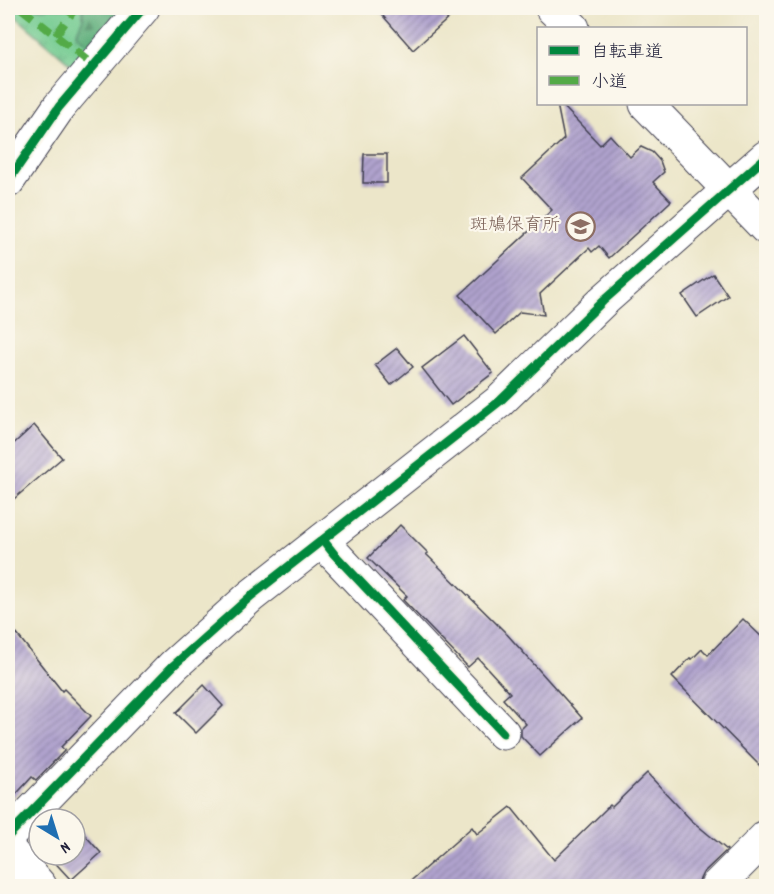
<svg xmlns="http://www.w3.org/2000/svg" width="774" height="894" viewBox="0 0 774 894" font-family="Dekko,'Klee One',sans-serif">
<defs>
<pattern id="grass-tufts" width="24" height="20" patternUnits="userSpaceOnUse" patternTransform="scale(1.5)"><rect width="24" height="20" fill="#73cb91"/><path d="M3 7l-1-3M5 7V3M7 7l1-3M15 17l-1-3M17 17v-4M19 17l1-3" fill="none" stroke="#63ae7e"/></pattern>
<pattern id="forest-firs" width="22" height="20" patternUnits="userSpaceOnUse" patternTransform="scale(1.5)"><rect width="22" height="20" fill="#5eaf7b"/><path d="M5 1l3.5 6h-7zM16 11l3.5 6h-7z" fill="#4d8e66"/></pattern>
<pattern id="building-hatch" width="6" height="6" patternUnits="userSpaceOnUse" patternTransform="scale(1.5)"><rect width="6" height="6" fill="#b0a3ce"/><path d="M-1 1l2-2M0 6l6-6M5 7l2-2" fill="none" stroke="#8f84a8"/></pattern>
</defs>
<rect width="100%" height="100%" fill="#fbf7ec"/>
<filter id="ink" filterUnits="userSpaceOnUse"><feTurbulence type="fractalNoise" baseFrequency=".0167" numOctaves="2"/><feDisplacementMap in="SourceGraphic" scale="12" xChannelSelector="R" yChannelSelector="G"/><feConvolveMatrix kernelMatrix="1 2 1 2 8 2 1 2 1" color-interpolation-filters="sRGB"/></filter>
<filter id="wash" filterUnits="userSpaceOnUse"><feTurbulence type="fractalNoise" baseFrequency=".008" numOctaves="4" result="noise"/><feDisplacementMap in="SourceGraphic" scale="24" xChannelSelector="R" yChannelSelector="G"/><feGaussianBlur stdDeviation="1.35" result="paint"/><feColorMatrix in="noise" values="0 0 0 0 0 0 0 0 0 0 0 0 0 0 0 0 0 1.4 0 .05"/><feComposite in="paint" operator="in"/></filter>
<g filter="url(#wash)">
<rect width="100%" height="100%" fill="#ece6c9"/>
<!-- grass -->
<path fill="url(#grass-tufts)" stroke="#4a7666" stroke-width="1.5" d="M 8,8 L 126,8 L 74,67 L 8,10 Z"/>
<!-- forest -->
<path fill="url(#forest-firs)" stroke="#40685b" stroke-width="1.5" d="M 83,8 L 122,8 L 92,43 L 87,44 L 76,34 L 83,18 Z"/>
<g id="blocks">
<!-- building -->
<g fill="url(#building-hatch)">
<path d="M 376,8 L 460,8 L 413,50 Z"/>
<path d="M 557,104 L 561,104 L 600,145 L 610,135 L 630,157 L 641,147 L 652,152 L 660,161 L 664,172 L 653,182 L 671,201 L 609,258 L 599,246 L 592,252 L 589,248 L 540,294 L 544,315 L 520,312 L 496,334 L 460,295 L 552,210 L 522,178 L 564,139 Z"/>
<path d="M 364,154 L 387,154 L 387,183 L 363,183 Z"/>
<path d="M 713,274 L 728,296 L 697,317 L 682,295 Z"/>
<path d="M 464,336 L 493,373 L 451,405 L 422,368 Z"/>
<path d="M 397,348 L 413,367 L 391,385 L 375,365 Z"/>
<path d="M 34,425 L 62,458 L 8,504 L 8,449 Z"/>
<path d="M 400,525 L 428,553 L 426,554 L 505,632 L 582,718 L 540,756 L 521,736 L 521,729 L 526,724 L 503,699 L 510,693 L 478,658 L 468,667 L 403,600 L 407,596 L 368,558 Z"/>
<path d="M 743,619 L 766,641 L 766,772 L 672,677 L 690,658 L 692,659 L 702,649 L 708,655 Z"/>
<path d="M 8,623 L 62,691 L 64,689 L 91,716 L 61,747 L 65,750 L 36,780 L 32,777 L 8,803 Z"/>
<path d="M 204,685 L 223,706 L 196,733 L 176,713 Z"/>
<path d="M 647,773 L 691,820 L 727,850 L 703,873 L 699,881 L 699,886 L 405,886 L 472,827 L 477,834 L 511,807 L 554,860 L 610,805 L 612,807 Z"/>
<path d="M 75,824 L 101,853 L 71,880 L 48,855 L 75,855 Z"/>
</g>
</g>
</g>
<g filter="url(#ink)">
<use href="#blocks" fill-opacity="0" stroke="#403f50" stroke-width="1.5"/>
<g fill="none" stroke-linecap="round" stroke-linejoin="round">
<defs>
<g id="minor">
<path d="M 552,8 L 573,28"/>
<path d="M 646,104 L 766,228"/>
<path d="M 8,181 L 59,107 L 143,8"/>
<path d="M 323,540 L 334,554 L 503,733"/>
<path d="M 8,836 L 174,665 L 251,596 L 500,401 L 603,301 L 766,157"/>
<path d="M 8,849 L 40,886"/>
<path d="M 717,886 L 766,837"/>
</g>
</defs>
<!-- minor casing -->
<use href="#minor" stroke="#403f50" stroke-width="35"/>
<!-- minor -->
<use href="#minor" stroke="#fff" stroke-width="33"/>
<!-- quiet -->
<g stroke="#53aa46" stroke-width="8" stroke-dasharray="15 8" stroke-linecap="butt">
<path d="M 21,8 L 94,66"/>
<path d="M 56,35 L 72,13 L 72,8"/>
</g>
<defs>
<g id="cycleway">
<path d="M 8,181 L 59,107 L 143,8"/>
<path d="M 323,540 L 334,554 L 503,733"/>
<path d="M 8,836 L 174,665 L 251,596 L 500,401 L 603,301 L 766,157"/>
</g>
</defs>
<!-- cycleway casing -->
<use href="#cycleway" stroke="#fbf7ec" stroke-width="13"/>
<!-- cycleway -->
<use href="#cycleway" stroke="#00873e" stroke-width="9"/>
</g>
</g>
<!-- icons -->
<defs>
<symbol id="school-ring" viewBox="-11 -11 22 22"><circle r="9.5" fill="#fbf7ec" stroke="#8d6e63" stroke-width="1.5"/><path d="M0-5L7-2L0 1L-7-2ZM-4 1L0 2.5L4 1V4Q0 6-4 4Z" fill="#8d6e63"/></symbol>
</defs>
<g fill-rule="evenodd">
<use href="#school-ring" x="564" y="210" width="33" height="33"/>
</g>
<g text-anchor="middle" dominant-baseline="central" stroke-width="4.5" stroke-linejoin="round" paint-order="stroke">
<!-- education labels -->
<g font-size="18" fill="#785e54" stroke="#fbf7ec" text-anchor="end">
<text x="560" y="226">斑鳩保育所</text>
</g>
</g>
<!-- margin -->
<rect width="774" height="894" fill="none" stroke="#fbf7ec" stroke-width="30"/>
<!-- legend -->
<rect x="537" y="27" width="210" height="78" fill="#fbf7ec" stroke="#a4a2a5" stroke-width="1.5"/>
<rect x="549" y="46" width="30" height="9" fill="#00873e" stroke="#a4a2a5" stroke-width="1.5"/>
<text x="591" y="57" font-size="18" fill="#22223b">自転車道</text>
<rect x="549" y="76" width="30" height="9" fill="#53aa46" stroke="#a4a2a5" stroke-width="1.5"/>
<text x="591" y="87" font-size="18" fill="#22223b">小道</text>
<!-- north arrow -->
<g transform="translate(57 837) rotate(142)"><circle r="28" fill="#fbf7ec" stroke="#a4a2a5" stroke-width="1.5"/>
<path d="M0-4.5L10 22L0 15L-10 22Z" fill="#1f6fb2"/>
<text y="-9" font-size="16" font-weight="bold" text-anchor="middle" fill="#22223b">N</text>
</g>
</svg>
